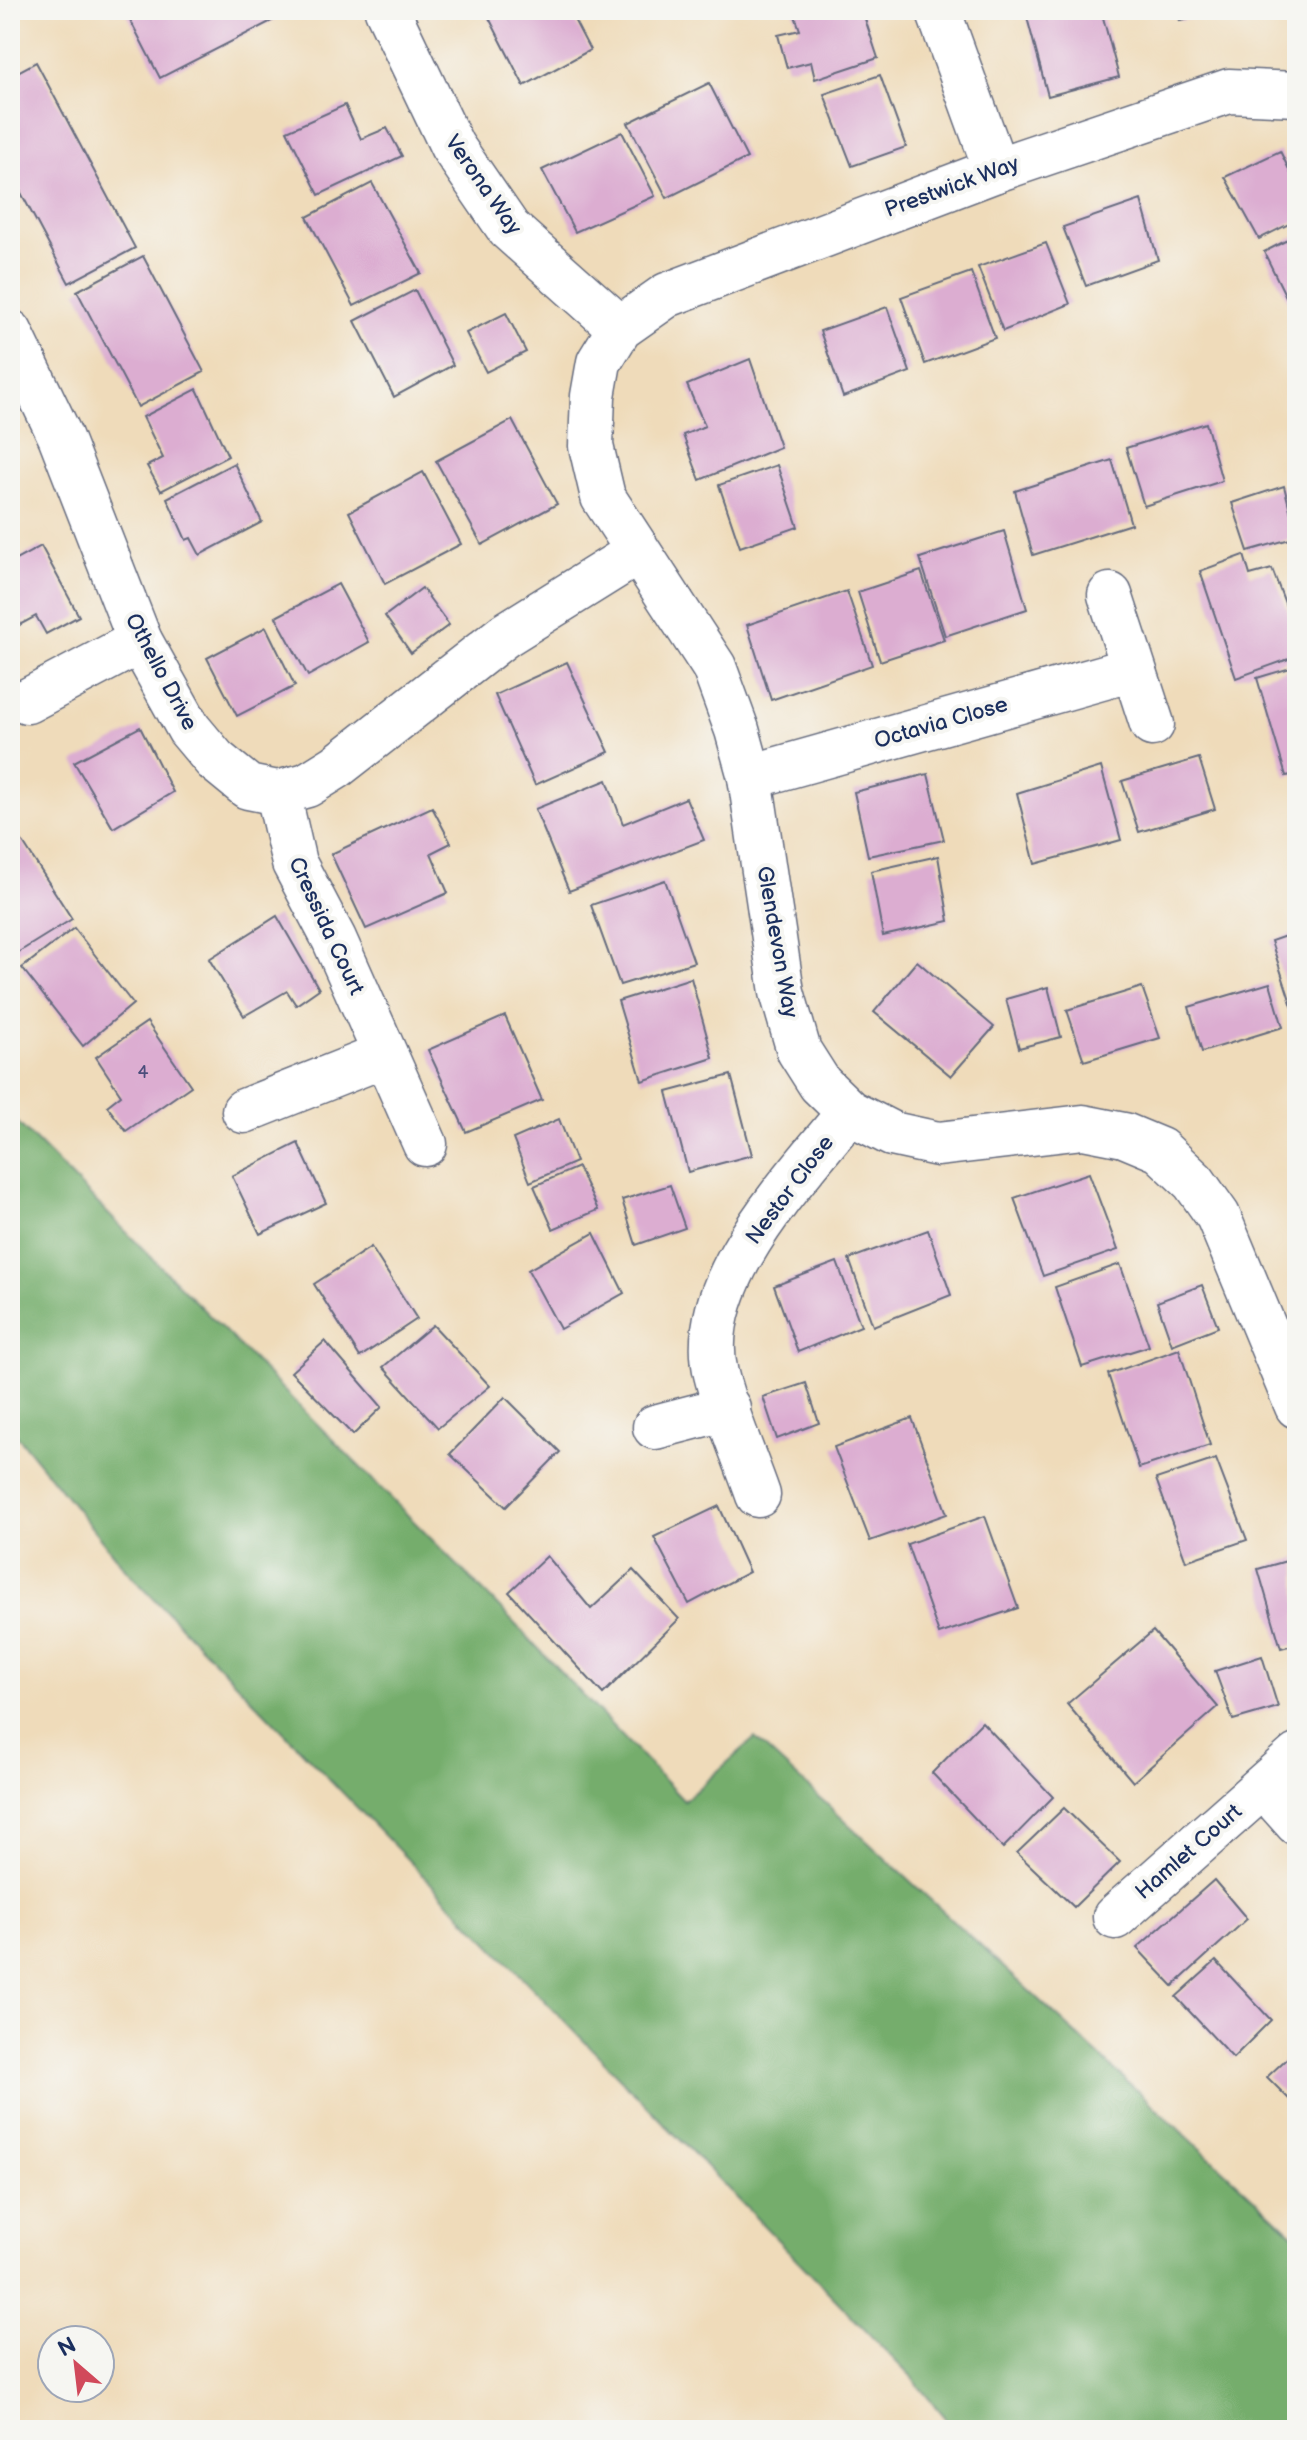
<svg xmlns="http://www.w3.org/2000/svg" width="1307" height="2440" viewBox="0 0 1307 2440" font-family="'Balsamiq Sans',sans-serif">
<rect width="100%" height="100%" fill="#f6f6f2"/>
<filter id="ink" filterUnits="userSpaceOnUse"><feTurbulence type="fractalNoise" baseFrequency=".0125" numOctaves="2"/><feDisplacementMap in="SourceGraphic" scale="16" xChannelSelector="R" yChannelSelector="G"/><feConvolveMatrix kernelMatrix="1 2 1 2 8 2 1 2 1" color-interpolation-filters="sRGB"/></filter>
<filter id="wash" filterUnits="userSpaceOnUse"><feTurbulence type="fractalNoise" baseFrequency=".006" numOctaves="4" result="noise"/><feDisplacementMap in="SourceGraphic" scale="32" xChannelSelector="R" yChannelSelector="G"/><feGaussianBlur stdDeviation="1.8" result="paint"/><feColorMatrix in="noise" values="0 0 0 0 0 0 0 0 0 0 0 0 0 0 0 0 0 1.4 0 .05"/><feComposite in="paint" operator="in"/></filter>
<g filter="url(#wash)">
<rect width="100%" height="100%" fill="#efdbba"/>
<!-- forest -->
<path fill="#74ad6c" stroke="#486e65" stroke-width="2" d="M 10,1115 L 493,1601 L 684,1801 L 755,1738 L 1297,2238 L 1297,2430 L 955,2430 L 912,2378 L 127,1571 L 10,1427 Z"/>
<g id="blocks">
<!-- building -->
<g fill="#dcadd1">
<path d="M 130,10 L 293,10 L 160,78 L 126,12 Z"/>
<path d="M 485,10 L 569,10 L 590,50 L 524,86 Z"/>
<path d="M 793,10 L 862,10 L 878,58 L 815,79 L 811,62 L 787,68 L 778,35 L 800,30 Z"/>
<path d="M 1025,10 L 1101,10 L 1119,77 L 1048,96 Z"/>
<path d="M 1177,10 L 1224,10 L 1224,11 L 1180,21 Z"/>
<path d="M 36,62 L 135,248 L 69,283 L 10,172 L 10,76 Z"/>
<path d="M 880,75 L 906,147 L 852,166 L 824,94 Z"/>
<path d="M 709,83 L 747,158 L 667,198 L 628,123 Z"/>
<path d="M 345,105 L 361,139 L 387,128 L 402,156 L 319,195 L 287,131 Z"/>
<path d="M 622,132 L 655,196 L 575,232 L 542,170 Z"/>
<path d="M 1280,151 L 1297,186 L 1297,220 L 1259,239 L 1225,177 Z"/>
<path d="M 372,183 L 421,273 L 354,306 L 307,217 Z"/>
<path d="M 1141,200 L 1158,260 L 1086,286 L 1063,227 Z"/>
<path d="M 1297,235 L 1297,319 L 1264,252 Z"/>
<path d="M 1046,243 L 1070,304 L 1003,331 L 978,267 Z"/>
<path d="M 143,256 L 204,372 L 138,407 L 77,291 Z"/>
<path d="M 971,272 L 995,338 L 925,364 L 901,297 Z"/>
<path d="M 415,290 L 453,365 L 394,397 L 355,321 Z"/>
<path d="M 887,307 L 910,372 L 843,397 L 820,331 Z"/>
<path d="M 506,313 L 526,352 L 486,372 L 466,333 Z"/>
<path d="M 750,359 L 780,447 L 700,480 L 683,435 L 705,426 L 687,385 Z"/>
<path d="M 197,389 L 228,456 L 161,491 L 147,466 L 163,458 L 143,417 Z"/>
<path d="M 512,420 L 557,504 L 482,545 L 436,461 Z"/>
<path d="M 1206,423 L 1222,481 L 1144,506 L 1126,448 Z"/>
<path d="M 1112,460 L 1131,524 L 1033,555 L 1015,491 Z"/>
<path d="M 234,463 L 262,522 L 200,555 L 191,538 L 186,540 L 167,498 Z"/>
<path d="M 777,465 L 798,527 L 740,547 L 719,485 Z"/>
<path d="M 423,472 L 461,544 L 385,584 L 349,512 Z"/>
<path d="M 1284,486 L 1297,537 L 1248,551 L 1232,503 Z"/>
<path d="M 1004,531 L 1027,609 L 945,636 L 920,558 Z"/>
<path d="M 41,546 L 79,616 L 46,634 L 36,616 L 10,630 L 10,563 Z"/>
<path d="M 1244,555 L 1250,575 L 1272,569 L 1297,635 L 1297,656 L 1236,678 L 1200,571 Z"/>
<path d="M 921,571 L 944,640 L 880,661 L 858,592 Z"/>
<path d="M 338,584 L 369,642 L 308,676 L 276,617 Z"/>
<path d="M 422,588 L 449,625 L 411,653 L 385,616 Z"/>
<path d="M 847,591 L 872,665 L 771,700 L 747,625 Z"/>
<path d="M 266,627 L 295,686 L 237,716 L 207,658 Z"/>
<path d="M 567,662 L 609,752 L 535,785 L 495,695 Z"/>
<path d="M 1297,666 L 1297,774 L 1286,776 L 1257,678 Z"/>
<path d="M 140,727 L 173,792 L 113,828 L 74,762 Z"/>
<path d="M 1199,758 L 1215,809 L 1139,832 L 1122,781 Z"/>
<path d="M 1101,767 L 1121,840 L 1035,864 L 1017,793 Z"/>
<path d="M 928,774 L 944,840 L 868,856 L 854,792 Z"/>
<path d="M 607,780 L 623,824 L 686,798 L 704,840 L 569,891 L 535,809 Z"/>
<path d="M 432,807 L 451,843 L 431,853 L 448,893 L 366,929 L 331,854 Z"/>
<path d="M 22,841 L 72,919 L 14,955 L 10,949 L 10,848 Z"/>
<path d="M 938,856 L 949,921 L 883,936 L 871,871 Z"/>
<path d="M 665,880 L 694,962 L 620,985 L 591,905 Z"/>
<path d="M 277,916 L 319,989 L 296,1005 L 287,991 L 244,1016 L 209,959 Z"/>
<path d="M 74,928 L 133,1004 L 83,1046 L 22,968 Z"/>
<path d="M 1297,932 L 1297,1005 L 1292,1006 L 1271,941 Z"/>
<path d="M 917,961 L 994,1027 L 951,1076 L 874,1012 Z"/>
<path d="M 691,978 L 713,1058 L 642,1081 L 618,1001 Z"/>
<path d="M 1270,983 L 1283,1027 L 1202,1052 L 1189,1007 Z"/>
<path d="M 1048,987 L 1061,1037 L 1019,1048 L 1006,999 Z"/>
<path d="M 1142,987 L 1160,1038 L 1084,1061 L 1067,1010 Z"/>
<path d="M 505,1016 L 542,1100 L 466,1132 L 428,1050 Z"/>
<path d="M 147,1022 L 191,1086 L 126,1131 L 107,1106 L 121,1095 L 96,1057 Z"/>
<path d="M 731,1075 L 752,1155 L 688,1172 L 667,1092 Z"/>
<path d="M 559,1119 L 576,1162 L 530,1182 L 513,1139 Z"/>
<path d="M 298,1143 L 326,1203 L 260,1234 L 232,1176 Z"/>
<path d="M 578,1167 L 598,1210 L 553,1229 L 534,1186 Z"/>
<path d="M 1089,1173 L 1118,1250 L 1043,1276 L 1014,1198 Z"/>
<path d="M 670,1185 L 685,1228 L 636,1245 L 622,1200 Z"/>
<path d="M 928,1230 L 951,1295 L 873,1326 L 849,1259 Z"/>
<path d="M 594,1233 L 624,1293 L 560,1329 L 528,1270 Z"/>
<path d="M 371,1247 L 417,1319 L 360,1357 L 314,1284 Z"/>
<path d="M 837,1262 L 861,1326 L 798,1352 L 774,1286 Z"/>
<path d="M 1120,1264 L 1149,1346 L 1082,1367 L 1055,1287 Z"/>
<path d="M 1202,1285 L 1218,1327 L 1172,1345 L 1157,1302 Z"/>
<path d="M 433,1325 L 490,1386 L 438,1428 L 383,1367 Z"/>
<path d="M 325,1341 L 382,1407 L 353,1435 L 291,1372 Z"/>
<path d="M 1179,1349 L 1210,1445 L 1139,1468 L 1108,1374 Z"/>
<path d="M 806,1383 L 819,1423 L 777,1439 L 763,1397 Z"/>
<path d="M 505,1397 L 560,1452 L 506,1507 L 450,1454 Z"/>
<path d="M 912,1418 L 947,1514 L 870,1541 L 834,1447 Z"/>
<path d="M 1216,1459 L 1247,1540 L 1186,1561 L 1156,1479 Z"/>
<path d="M 719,1506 L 749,1572 L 689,1604 L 654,1537 Z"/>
<path d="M 985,1516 L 1018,1608 L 939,1634 L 907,1544 Z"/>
<path d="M 547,1556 L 591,1609 L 633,1570 L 679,1619 L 603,1694 L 509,1592 Z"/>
<path d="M 1297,1558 L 1297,1644 L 1281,1648 L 1258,1569 Z"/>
<path d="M 1153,1631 L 1218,1707 L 1133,1782 L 1067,1704 Z"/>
<path d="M 1262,1656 L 1278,1707 L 1233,1720 L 1215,1671 Z"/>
<path d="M 982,1722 L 1053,1797 L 1003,1848 L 932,1773 Z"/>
<path d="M 1064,1808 L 1120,1862 L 1074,1907 L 1017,1853 Z"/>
<path d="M 1214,1880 L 1247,1919 L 1173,1986 L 1137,1948 Z"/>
<path d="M 1216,1961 L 1271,2020 L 1233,2058 L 1176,1997 Z"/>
<path d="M 1297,2049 L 1297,2107 L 1267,2077 Z"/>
</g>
</g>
</g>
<g filter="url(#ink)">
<use href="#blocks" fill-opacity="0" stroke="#656b7e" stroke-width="2"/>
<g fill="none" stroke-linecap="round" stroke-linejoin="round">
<defs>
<g id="minor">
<path d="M 387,10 L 452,146 L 509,229 L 620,328"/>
<path d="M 938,10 L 996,170"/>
<path d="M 1297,94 L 1229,91 L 996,170 L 667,295 L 620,328 L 599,362 L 593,396 L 591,446 L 603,497 L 714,667 L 737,730 L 750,777 L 782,992 L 799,1051 L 820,1084 L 849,1112 L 892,1134 L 938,1144 L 1083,1127 L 1124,1135 L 1160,1150 L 1194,1182 L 1218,1216 L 1297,1406"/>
<path d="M 10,332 L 60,436 L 140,641 L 189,729 L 215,760 L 248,787 L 278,793 L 307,785 L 336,767 L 505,635 L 638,552"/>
<path d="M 1110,595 L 1152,724"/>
<path d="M 27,701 L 140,641"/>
<path d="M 750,777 L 1133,669"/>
<path d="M 278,793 L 294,863 L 334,939 L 425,1144"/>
<path d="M 244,1111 L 385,1055"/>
<path d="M 655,1427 L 728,1408"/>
<path d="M 758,1495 C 744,1455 726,1415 716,1374 C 693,1282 797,1178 849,1112"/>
<path d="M 1264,1786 L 1297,1823"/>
<path d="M 1115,1917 L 1297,1756"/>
</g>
</defs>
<!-- minor casing -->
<use href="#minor" stroke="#656b7e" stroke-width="47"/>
<!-- minor -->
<use href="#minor" stroke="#fff" stroke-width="44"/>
</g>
</g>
<g text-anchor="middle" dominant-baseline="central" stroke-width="8" stroke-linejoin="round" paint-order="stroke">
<!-- number labels -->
<g font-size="18" fill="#4b4e7b">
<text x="143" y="1072">4</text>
</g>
<!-- street labels -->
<g font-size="22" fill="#1b2f5e" stroke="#f6f6f2">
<text transform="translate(483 185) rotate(55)">Verona Way</text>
<text transform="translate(952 187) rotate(-20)">Prestwick Way</text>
<text transform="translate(161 672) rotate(62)">Othello Drive</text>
<text transform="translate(941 723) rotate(-16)">Octavia Close</text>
<text transform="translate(326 926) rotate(65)">Cressida Court</text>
<text transform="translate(777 942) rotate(80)">Glendevon Way</text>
<text transform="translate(790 1190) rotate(-53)">Nestor Close</text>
<text transform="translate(1189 1852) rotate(-41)">Hamlet Court</text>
</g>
</g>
<!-- margin -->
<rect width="1307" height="2440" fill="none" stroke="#f6f6f2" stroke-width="40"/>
<!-- north arrow -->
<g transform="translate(76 2364) rotate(332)"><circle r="38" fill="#f6f6f2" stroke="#9ea6b7" stroke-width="2"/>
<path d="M0-6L14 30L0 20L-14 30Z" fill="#d1495b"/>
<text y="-12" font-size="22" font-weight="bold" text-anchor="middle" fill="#1b2f5e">N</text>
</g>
</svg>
